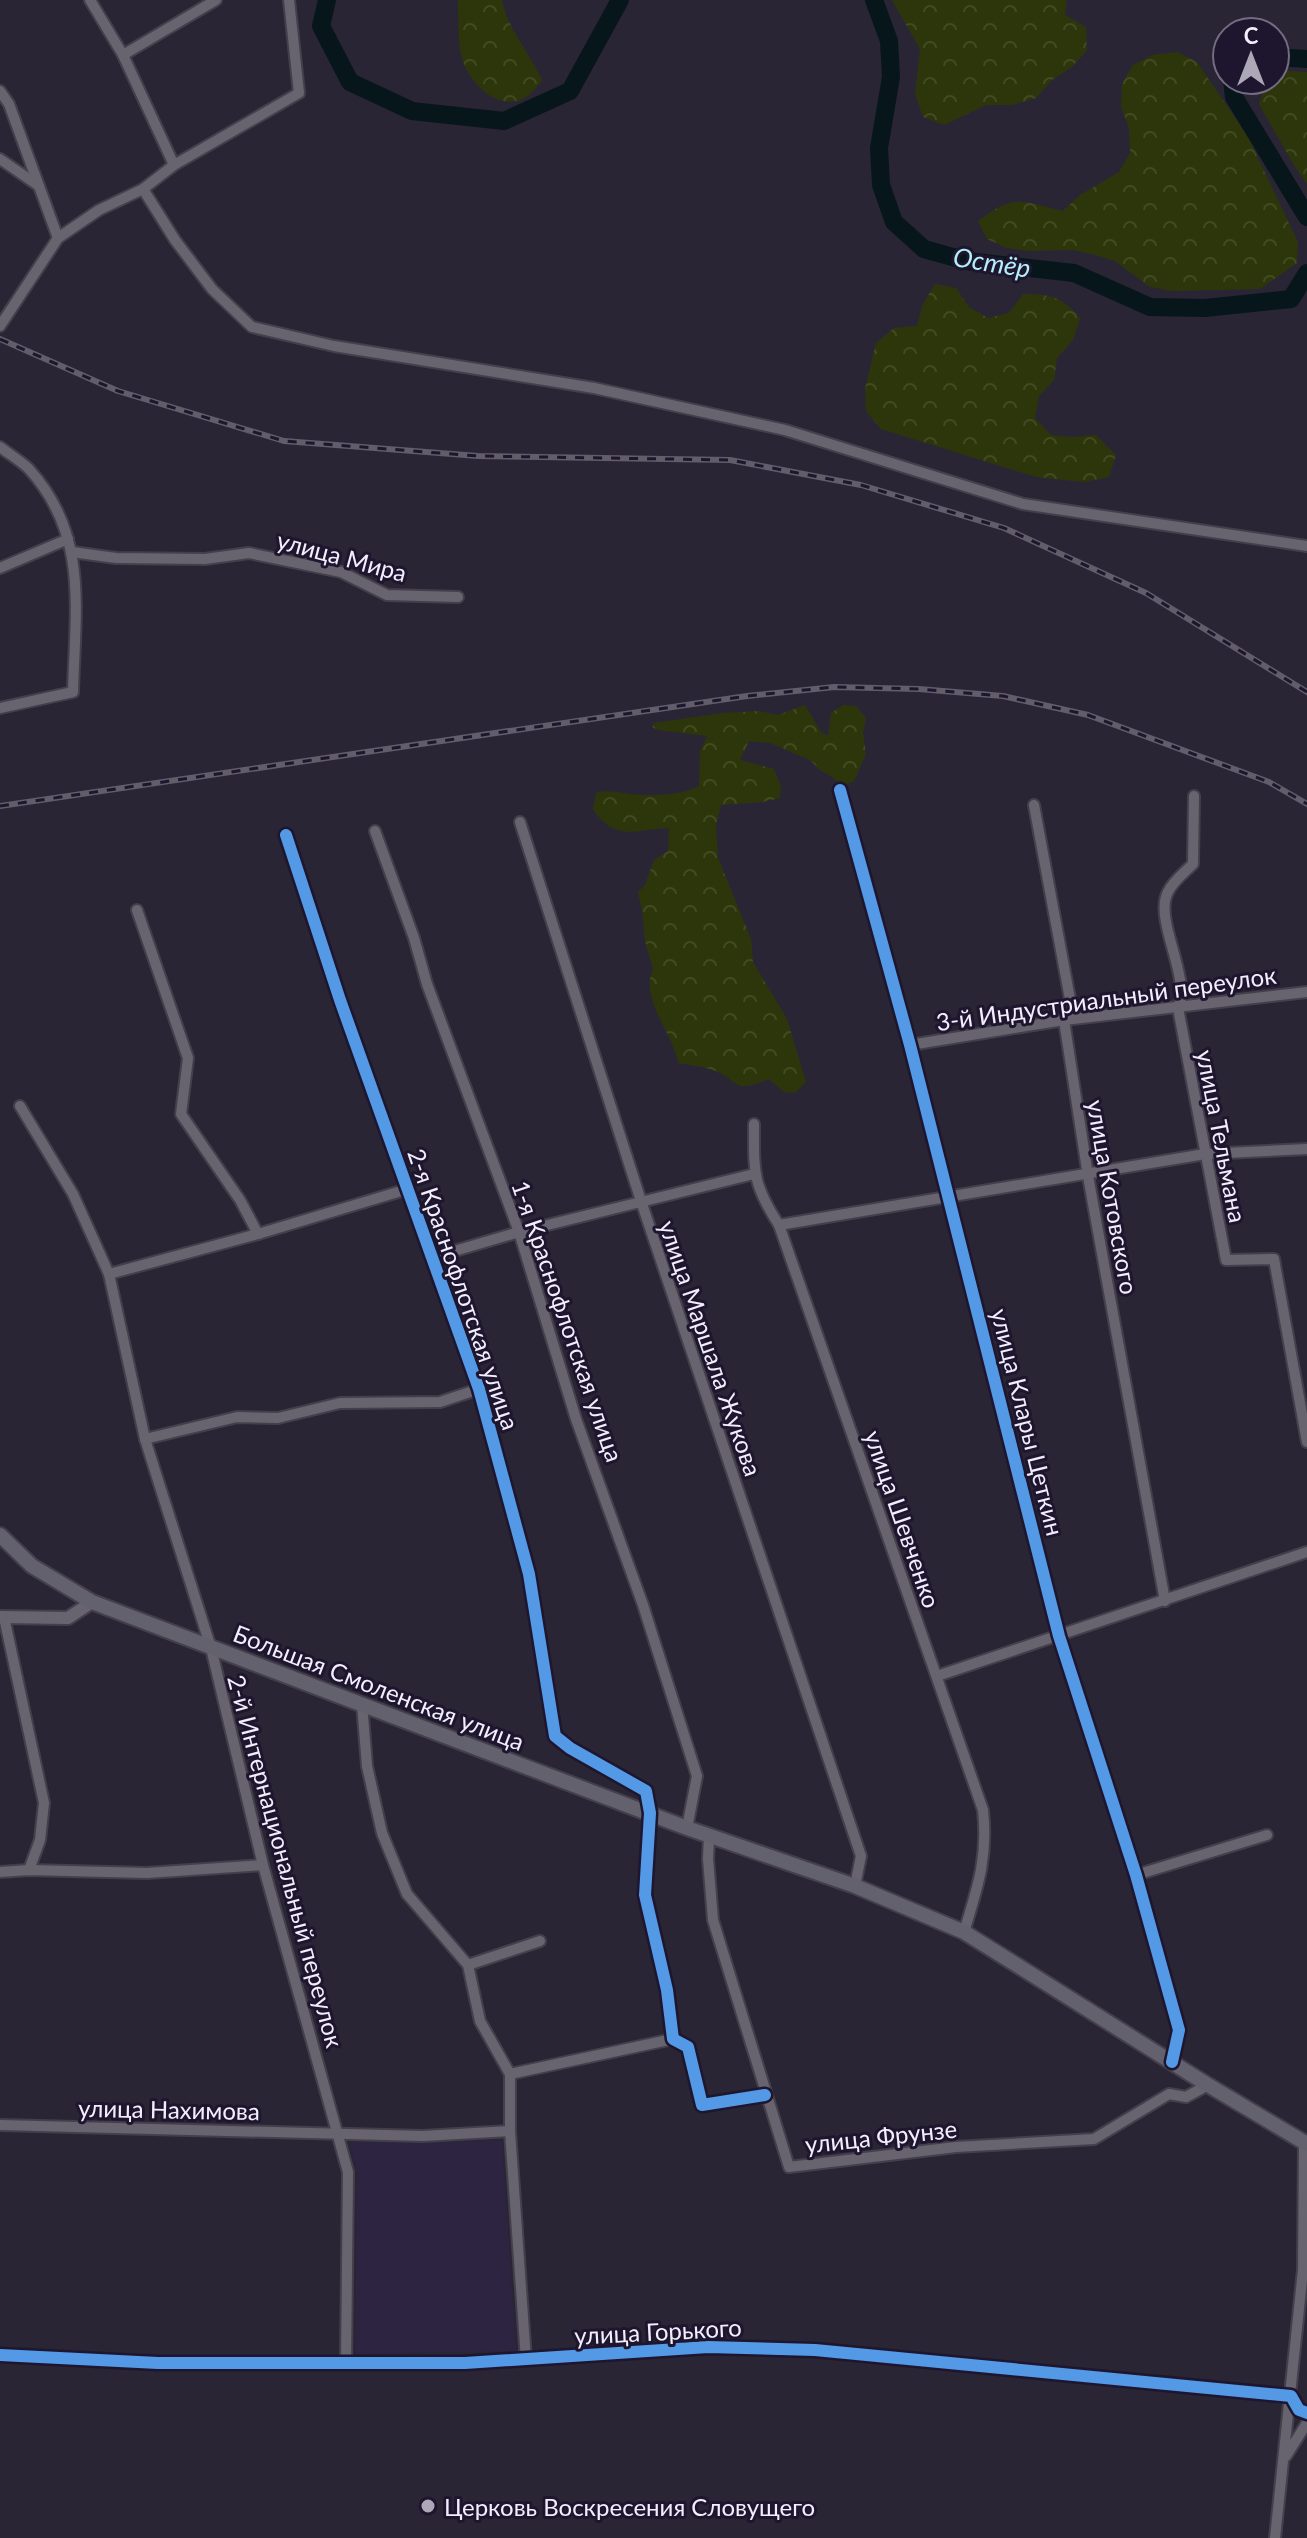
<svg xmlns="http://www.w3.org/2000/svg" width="1307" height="2538" viewBox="0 0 1307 2538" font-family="Lato,sans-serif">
<defs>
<pattern id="forest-crowns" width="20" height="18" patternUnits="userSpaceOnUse" patternTransform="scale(2)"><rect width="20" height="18" fill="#2d360a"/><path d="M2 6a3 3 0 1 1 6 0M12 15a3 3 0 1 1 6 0" fill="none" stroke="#424a22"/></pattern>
</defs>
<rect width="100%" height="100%" fill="#2a2534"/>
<!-- built -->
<path fill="#2d2442" d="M 502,2141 L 516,2351 L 355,2354 L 357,2172 L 349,2142 Z"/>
<!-- forest -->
<g fill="url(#forest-crowns)">
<path d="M 458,0 L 502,0 C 508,30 529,52 542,80 C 538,85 534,91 529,95 C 502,116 469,84 462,58 C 457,40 459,18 458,0 Z"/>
<path d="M 892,0 L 1067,0 L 1065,15 L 1086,27 L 1087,50 L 1072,67 L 1052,80 L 1036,98 L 1012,105 L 986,105 L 944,125 L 923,117 L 915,94 L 920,49 Z"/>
<path d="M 1177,52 L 1197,62 L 1248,137 L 1298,242 L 1297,263 L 1260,289 L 1172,291 L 1150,287 L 1115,261 L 1095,255 L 1073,250 L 1028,251 L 1007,248 L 987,239 L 978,221 C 1015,193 1021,201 1063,211 L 1080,195 L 1119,172 L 1130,153 L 1129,128 L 1121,107 L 1122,84 L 1133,65 L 1153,55 Z"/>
<path d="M 1286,71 L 1307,72 L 1307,184 L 1292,162 L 1259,104 L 1267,81 L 1275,80 L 1275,77 Z"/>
<path d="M 935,284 L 956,288 L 969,307 L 988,318 L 1009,313 L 1023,294 C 1051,294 1062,297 1080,318 L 1073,340 L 1057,358 L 1054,380 L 1039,396 L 1035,418 L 1051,435 L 1074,437 L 1096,435 L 1116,455 L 1109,477 L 1084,482 L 1036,477 L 881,429 L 866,411 L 865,389 L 876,343 L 894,328 L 917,326 L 923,304 Z"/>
<path d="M 805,705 L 821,732 L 828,736 L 831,713 L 843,705 L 856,706 L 866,718 L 863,733 L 866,754 L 854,781 L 842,786 L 833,777 L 821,771 L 810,760 L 770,743 L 749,741 L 740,760 L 774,769 L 781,786 L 780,798 L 763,802 L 721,805 L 716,826 L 718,858 L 751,939 L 753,962 L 787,1019 L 806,1082 L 795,1093 L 784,1092 L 769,1079 C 728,1095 743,1080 710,1069 C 700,1066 688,1065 678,1063 C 674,1034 639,999 653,969 L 645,941 L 642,911 L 638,892 L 645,885 L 654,860 L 668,851 L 669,828 C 634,829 616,843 593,809 L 596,793 C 609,790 616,792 629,794 C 648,796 683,796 699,786 L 700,751 L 707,736 L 659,730 L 652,727 L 654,723 L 723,713 L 758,711 L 778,715 Z"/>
</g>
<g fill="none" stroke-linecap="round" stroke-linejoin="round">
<!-- river -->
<g stroke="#07161b" stroke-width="18">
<path d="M 327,0 L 321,26 L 350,82 L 412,111 L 504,121 L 570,91 L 620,0"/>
<path d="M 874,0 L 889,41 L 891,77 L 879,148 L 881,185 L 894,222 L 924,249 L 967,261 L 1074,273 L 1150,307 L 1205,308 L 1291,299 L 1307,273"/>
<path d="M 1275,57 L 1307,59"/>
<path d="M 1232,80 L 1234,97 L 1307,217"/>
</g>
<defs>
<g id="minor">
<path d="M 90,0 L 123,55 L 174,165"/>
<path d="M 123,55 L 216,0"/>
<path d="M 0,91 L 9,104 L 58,238"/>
<path d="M 0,159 L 39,186"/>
<path d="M 143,189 L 175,240 L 212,289 L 252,327 L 334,346 L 594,388 L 785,430 L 1023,504 L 1307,546"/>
<path d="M 0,326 L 58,238 L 99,210 L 143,189 L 174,165 L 299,93 L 289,0"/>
<path d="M 0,447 C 9,454 21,461 29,469 C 89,535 75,610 73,692 L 0,708"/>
<path d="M 72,552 L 116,558 L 205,559 L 249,553 L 341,572 L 387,595 L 458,597"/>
<path d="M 0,568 L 68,539"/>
<path d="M 840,790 L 910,1045 L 1059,1636 L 1136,1875 L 1179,2030 L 1172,2062"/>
<path d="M 1194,796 L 1193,864 C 1185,872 1173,881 1168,892 C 1153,919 1192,978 1178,1008 L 1226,1260 L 1274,1259 L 1307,1442"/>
<path d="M 1034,805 L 1073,1015 L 1064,1020 L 1088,1176 L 1165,1601"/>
<path d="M 520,822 L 641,1201 L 861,1856 L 855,1886"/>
<path d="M 375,831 L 414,938 L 427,984 L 519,1232 L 576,1419 L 643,1605 L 697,1776 L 687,1828"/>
<path d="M 286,835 L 340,1000 L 479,1389 L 529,1574 L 555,1736 L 570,1748 L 646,1791 L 650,1813 L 645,1895 L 667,1990 L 673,2039 L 688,2047 L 702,2105 L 765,2095"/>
<path d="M 137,910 L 188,1058 L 181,1114 L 240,1200 L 258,1234"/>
<path d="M 910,1045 L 1064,1020 L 1307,992"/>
<path d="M 20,1106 L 73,1194 L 109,1274 L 145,1439 L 211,1648 L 263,1865 L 348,2172 L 346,2363"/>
<path d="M 754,1124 C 754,1172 752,1183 779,1225 L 983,1810 C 988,1858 978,1886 964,1932"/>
<path d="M 779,1225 L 1205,1154 L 1307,1149"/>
<path d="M 434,1257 L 519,1232 L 754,1174"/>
<path d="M 109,1274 L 258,1234 L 408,1189"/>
<path d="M 145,1439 L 237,1417 L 278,1418 L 340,1403 L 440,1402 L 479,1389"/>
<path d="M 4,1617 L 44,1803 L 40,1840 L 29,1870"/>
<path d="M 937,1676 L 1307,1552"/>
<path d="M 362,1704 L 367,1766 L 382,1833 L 407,1894 L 468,1965 L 480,2021 L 510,2074 L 510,2131 L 526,2360"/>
<path d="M 709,1836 L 708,1859 L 713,1920 L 789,2167 L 956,2147 L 1094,2139 L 1169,2094 L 1186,2097 L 1208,2085"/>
<path d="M 0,1872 L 29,1870 L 147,1873 L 263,1865"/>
<path d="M 1136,1875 L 1267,1835"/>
<path d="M 468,1965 L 540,1941"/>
<path d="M 510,2074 L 673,2039"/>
<path d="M 0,2125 L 423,2136 L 510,2131"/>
<path d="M 0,2355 L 158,2363 L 465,2363 L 708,2347 L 815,2350 L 1291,2396 L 1299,2410 L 1307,2413"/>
<path d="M 1286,2456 L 1307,2423"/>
<path d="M 1275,2538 L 1303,2270 L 1304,2142"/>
</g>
<path id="tertiary" d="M 0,1617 L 68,1618 L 92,1602"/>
<path id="secondary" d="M 0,1535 L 32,1566 L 92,1602 L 687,1828 L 855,1886 L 964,1932 L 1208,2085 L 1307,2144"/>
</defs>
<!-- minor casing -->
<use href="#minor" stroke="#43404c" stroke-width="14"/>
<!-- tertiary casing -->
<use href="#tertiary" stroke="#43404c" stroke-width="16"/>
<!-- secondary casing -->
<use href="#secondary" stroke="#43404c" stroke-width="18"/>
<!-- minor -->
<use href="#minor" stroke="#676470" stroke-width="10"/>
<!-- tertiary -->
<use href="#tertiary" stroke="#676470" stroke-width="12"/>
<!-- secondary -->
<use href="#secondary" stroke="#63616e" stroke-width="14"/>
<defs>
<g id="rail">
<path d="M 0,339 L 118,391 L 284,441 L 478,456 L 730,460 L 861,485 L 1004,528 L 1146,593 L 1307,692"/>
<path d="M 0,806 L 747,696 L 834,687 L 919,689 L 1003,696 L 1088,715 L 1269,782 L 1307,804"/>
</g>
</defs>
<!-- rail casing -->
<use href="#rail" stroke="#615d6a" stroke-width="6"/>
<!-- rail -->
<use href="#rail" stroke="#1e162f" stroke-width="3" stroke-dasharray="9" stroke-linecap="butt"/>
<defs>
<g id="cycleway">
<path d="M 840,790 L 910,1045 L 1059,1636 L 1136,1875 L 1179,2030 L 1172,2062"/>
<path d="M 286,835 L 340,1000 L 479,1389 L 529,1574 L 555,1736 L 570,1748 L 646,1791 L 650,1813 L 645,1895 L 667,1990 L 673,2039 L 688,2047 L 702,2105 L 765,2095"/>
<path d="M 0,2355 L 158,2363 L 465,2363 L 708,2347 L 815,2350 L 1291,2396 L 1299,2410 L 1307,2413"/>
</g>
</defs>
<!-- cycleway casing -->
<use href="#cycleway" stroke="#1e162f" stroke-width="17"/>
<!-- cycleway -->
<use href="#cycleway" stroke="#5399e6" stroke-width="12"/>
</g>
<!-- markers -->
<circle fill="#aca8b7" stroke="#1e162f" stroke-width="3" cx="428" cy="2506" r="8"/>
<g text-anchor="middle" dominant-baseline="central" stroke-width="6" stroke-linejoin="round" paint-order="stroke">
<!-- street labels -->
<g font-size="24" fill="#f2effd" stroke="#1e162f">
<text transform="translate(342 556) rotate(15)">улица Мира</text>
<text transform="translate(1106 998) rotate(-8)">3-й Индустриальный переулок</text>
<text transform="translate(1222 1136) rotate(79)">улица Тельмана</text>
<text transform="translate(1113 1197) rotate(80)">улица Котовского</text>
<text transform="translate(464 1289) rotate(71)">2-я Краснофлотская улица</text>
<text transform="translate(568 1321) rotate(71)">1-я Краснофлотская улица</text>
<text transform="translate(711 1348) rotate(71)">улица Маршала Жукова</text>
<text transform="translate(1028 1422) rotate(76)">улица Клары Цеткин</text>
<text transform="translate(903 1519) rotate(71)">улица Шевченко</text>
<text transform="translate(379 1687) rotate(21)">Большая Смоленская улица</text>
<text transform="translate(286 1861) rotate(75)">2-й Интернациональный переулок</text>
<text transform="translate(169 2109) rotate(1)">улица Нахимова</text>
<text transform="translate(881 2136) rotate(-6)">улица Фрунзе</text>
<text transform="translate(658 2331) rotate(-3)">улица Горького</text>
</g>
<!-- poi labels -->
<g font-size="24" fill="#f2effd" stroke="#1e162f" text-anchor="start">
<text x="444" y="2506">Церковь Воскресения Словущего</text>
</g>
<!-- water labels -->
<g font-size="26" font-style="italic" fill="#b3eef9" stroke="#1e162f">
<text transform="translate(992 262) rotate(9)">Остёр</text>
</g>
</g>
<!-- north arrow -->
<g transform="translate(1251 56)"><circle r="38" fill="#1e162f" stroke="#736d81" stroke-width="2"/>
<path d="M0-6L14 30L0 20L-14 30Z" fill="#aca8b7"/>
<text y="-12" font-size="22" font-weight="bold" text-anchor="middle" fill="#f2effd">С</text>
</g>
</svg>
